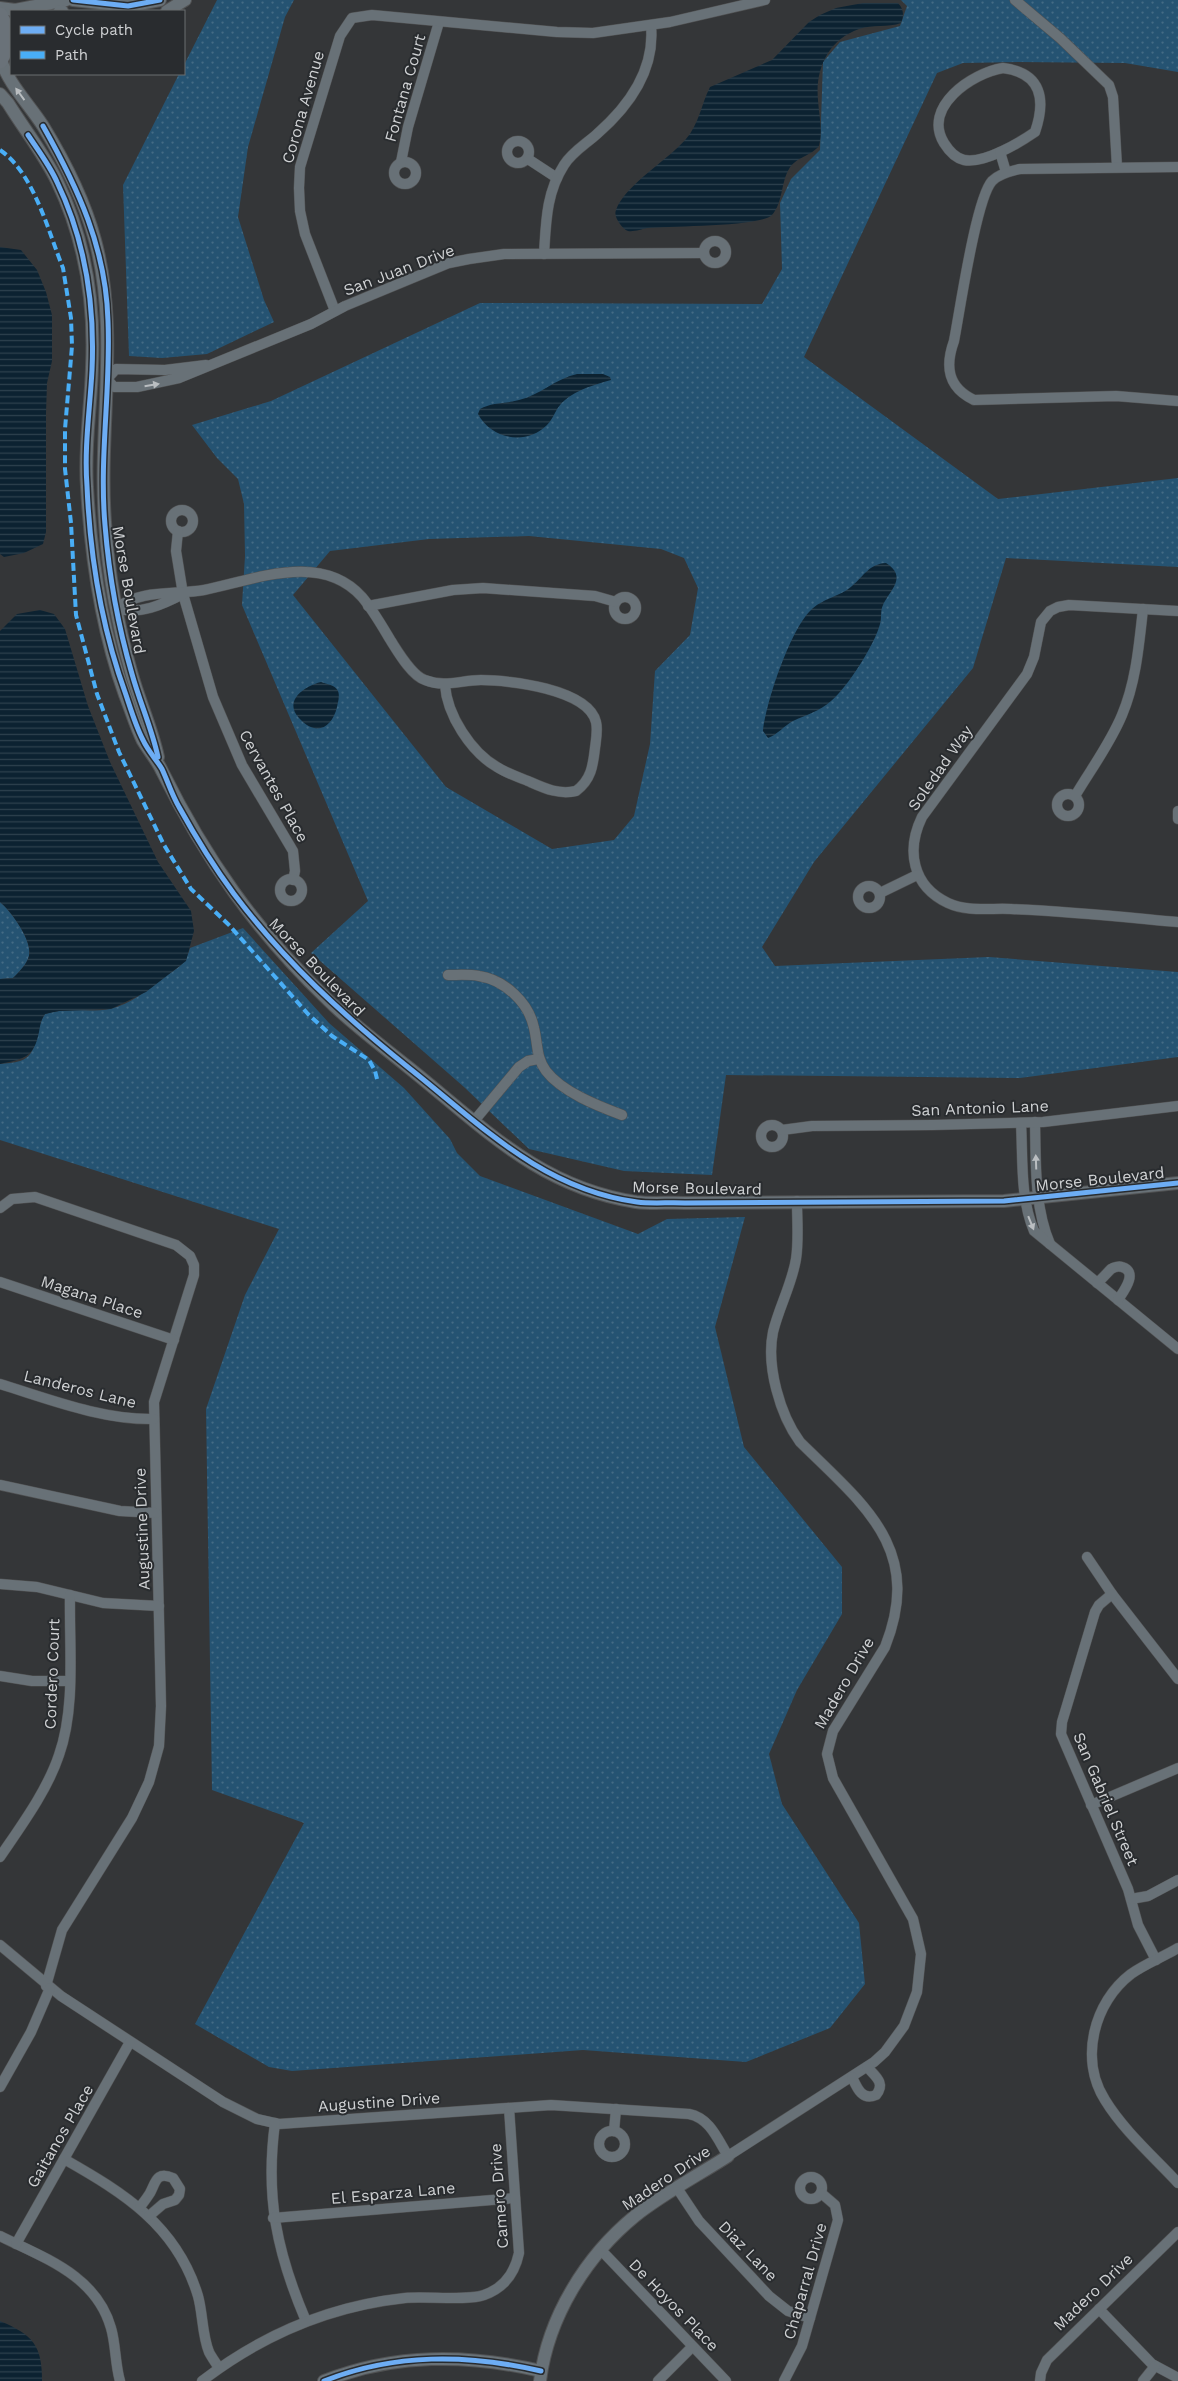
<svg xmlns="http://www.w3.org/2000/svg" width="1178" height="2381" viewBox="0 0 1178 2381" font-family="'Work Sans',sans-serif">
<defs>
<pattern id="grass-dots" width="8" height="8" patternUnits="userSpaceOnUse" patternTransform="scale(1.25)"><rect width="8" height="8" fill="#255372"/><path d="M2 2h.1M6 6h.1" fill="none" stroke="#446b85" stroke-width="1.8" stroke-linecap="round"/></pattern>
<pattern id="water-rules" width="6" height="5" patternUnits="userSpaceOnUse" patternTransform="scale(1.25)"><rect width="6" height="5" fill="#0c2231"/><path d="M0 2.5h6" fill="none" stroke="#2e414e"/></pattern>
</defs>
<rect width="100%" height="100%" fill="#343638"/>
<!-- grass -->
<g fill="url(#grass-dots)" fill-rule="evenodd">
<path d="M 217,0 L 294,0 L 285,17 L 248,147 L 238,217 L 264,300 L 274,322 L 207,354 L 162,358 L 129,356 L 123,185 L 179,74 L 184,74 L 184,65 Z"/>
<path d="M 901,0 L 1178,0 L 1178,72 L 1125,63 L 1019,62 L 963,63 L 937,73 L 804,357 L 998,499 L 1178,478 L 1178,567 L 1006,558 L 973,668 L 814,862 L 762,947 L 775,966 L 989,957 L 1178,972 L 1178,1057 L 1020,1078 L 726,1075 L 712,1175 L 624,1171 L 529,1149 L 464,1087 L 311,953 L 368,901 L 242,605 L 245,556 L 244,504 L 238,479 L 217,458 L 192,425 L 271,401 L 480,303 L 762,304 L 782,269 L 780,203 L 791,179 L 820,150 L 823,62 L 840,42 L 900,26 L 907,6 ZM 529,536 L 661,549 L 684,558 L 698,588 L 690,635 L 655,671 L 650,744 L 634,816 L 614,840 L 552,849 L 446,787 L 293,595 L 330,551 L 429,539 Z"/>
<path d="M 0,902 C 11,911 33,941 29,956 C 27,964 19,972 13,978 L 0,979 Z"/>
<path d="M 243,928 L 329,1023 L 404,1088 L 450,1139 L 457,1153 L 480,1176 L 638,1234 L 667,1219 L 745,1217 L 715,1327 L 744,1447 L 842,1567 L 842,1614 L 797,1690 L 769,1754 L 782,1804 L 859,1923 L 865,1984 L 830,2028 L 746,2062 L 583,2050 L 292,2071 L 269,2067 L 195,2024 L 304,1823 L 212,1790 L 206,1409 L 245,1295 L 279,1229 L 0,1140 L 0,1064 C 6,1063 14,1063 20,1061 C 40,1055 35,1027 45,1014 C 66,1007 89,1013 110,1009 C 131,1004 147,990 163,978 C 177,968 185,966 190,948 Z"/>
</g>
<!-- water -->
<g fill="url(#water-rules)">
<path d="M 863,3 L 898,3 C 904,9 904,16 901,23 C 888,28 873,24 859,29 C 828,40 815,69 818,100 C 819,116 823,130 819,146 C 811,156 796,157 789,169 C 781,182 783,203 772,215 C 761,227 668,226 647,228 C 642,229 634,232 628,231 C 625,230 622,227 620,224 C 617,220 614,215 616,210 C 624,186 669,159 686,139 C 699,124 701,105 710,87 L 772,60 L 809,22 L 820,15 L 836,8 Z"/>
<path d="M 0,247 L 21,250 L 37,270 L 46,292 L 52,315 L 52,361 L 47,383 L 46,413 L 46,532 L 43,544 L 24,553 L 4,557 L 0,554 Z"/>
<path d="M 577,374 L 603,374 L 610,377 L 611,380 C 594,385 578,389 565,400 C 555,408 555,417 547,425 C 526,446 491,439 478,414 L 480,409 C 492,402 505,404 519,400 C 540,395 555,379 577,374 Z"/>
<path d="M 886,563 C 908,577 890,590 883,605 C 880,611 882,618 880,624 C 875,644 847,688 831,701 C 820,711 806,715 793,721 C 785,725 777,735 768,738 L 763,731 C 766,702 790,631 810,611 C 822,598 840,597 852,586 C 864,576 869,564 886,563 Z"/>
<path d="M 40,610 L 54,614 L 65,629 L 88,706 L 110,762 L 158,862 L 191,911 L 194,931 L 186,961 L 146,992 L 111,1009 L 59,1011 L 45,1014 C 41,1019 40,1026 39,1032 C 34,1058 23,1059 0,1064 L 0,979 L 13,978 C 19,972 27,964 29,956 C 33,941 11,911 0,902 L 0,631 L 17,614 Z"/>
<path d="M 321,682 C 327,684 335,685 338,691 C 340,696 338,702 337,707 C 332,728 316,737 299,718 C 283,700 305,686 321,682 Z"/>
<path d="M 0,2321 C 33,2335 42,2345 42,2381 L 0,2381 Z"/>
</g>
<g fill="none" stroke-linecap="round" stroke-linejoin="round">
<defs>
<g id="minor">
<path d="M 1015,0 L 1060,38 L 1109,85 L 1113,97 L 1117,167"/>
<path d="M 1003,68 C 1042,73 1046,100 1035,132 C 1019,143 984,164 964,160 C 955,158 949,151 944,143 C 922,107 972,73 1003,68 Z"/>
<circle cx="518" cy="152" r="11"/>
<path d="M 1000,152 L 1006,172"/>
<path d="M 528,159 L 557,178"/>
<circle cx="405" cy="173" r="11"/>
<path d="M 401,162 L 408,127 L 439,22"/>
<path d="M 1178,167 L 1020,169 C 1011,171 999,174 992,181 C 976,199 960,310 954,341 C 945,366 947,387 974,400 L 1116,396 L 1178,401"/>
<circle cx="715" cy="252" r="11"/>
<path d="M 544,254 C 546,223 546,193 564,165 C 572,152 586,144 597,134 C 629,106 655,69 651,26"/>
<path d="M 335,311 L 305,234 L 300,211 L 299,188 L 300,167 L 340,36 L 352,18 L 372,15 L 557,32 L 593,33 L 670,22 L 765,0"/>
<path d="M 206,365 L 165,370 L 116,369 L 107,379 L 114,387 L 137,387 L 179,378 L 311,324 L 345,306 L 415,277 L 449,263 L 469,259 L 504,254 L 704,253"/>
<circle cx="182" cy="521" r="11"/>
<path d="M 178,531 L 176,551 L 183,594 L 213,697 L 242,765 L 293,851 L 295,871 L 293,880"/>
<path d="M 183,594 C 164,604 138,616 117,608 C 139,589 177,595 204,590 C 254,580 321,551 362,597 C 373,610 382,626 391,641 C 398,652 412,676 425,680 C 445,688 461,680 481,680 C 509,680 588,689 596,722 C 598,730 596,740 595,748 C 593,766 591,780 576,791 C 558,795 544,788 528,781 C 518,777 506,773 497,767 C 471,752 447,715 445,685"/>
<circle cx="625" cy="608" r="11"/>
<path d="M 368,606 L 453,590 L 483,588 L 595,596 L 616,602"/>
<path d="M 1178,611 L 1069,605 L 1058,607 L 1050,611 L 1041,622 L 1034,657 L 1027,674 L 922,817 C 906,850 912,886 948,903 C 967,912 990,908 1011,909 C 1067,911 1123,917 1178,922"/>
<circle cx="1068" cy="805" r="11"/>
<path d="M 1075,796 C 1091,769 1110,744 1122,715 C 1136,682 1139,645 1143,609"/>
<path d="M 1178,811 L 1178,819"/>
<circle cx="291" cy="890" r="11"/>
<circle cx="869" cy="897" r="11"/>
<path d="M 880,893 L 917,875"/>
<path d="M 448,975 C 458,975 469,974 479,976 C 505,980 529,1003 534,1028 C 538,1044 536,1058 546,1071 C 562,1092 598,1106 622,1115"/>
<path d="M 474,1121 L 519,1067 L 528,1061 L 538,1059"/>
<path d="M 1035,1122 C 1036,1163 1034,1206 1050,1244"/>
<path d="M 1021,1123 C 1023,1159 1020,1198 1034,1231 L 1178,1349"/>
<circle cx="772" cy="1136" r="11"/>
<path d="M 782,1130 L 812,1126 L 933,1125 L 1043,1122 L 1178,1106"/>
<path d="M 0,1208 L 12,1199 L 35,1197 L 176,1245 L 190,1256 L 194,1265 L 194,1275 L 154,1402 L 161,1706 L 159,1746 L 149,1782 L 132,1818 L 62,1930 L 46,1986"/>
<path d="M 0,1282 L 174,1340"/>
<path d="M 1097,1283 C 1102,1279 1106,1274 1111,1269 C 1114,1267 1119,1266 1122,1267 C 1139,1272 1123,1292 1118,1300"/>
<path d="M 0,1384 C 49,1399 102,1420 154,1419"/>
<path d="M 0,1485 L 120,1511 L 156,1513"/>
<path d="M 1087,1557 L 1112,1594 L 1178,1679"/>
<path d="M 0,1584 L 37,1587 L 103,1603 L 159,1606"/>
<path d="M 1112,1594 L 1099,1605 L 1095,1612 L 1062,1722 L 1061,1734 L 1128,1889 L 1138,1925 L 1156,1960"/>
<path d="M 0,1676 L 32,1681 L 69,1681"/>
<path d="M 1091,1805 L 1178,1768"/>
<path d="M 0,1857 C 21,1826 47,1791 59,1755 C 76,1707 69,1646 70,1595"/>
<path d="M 1131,1899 L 1148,1896 L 1178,1880"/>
<path d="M 0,1945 L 61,1996 L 223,2102 L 257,2119 L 279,2124 L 551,2105 L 689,2114 C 710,2118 718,2140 728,2156 L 874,2062 L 885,2052 L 904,2026 L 917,1992 L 921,1954 L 913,1919 L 833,1778 L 827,1754 L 833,1731 L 885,1647 C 924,1549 864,1505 800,1442 C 780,1415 766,1366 773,1332 C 779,1307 792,1284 796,1259 C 799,1240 797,1220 797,1201"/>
<path d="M 1178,1948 C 1163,1957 1145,1964 1131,1974 C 1094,2002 1079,2059 1105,2100 C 1124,2131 1154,2157 1178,2183"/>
<path d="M 852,2077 C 857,2088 862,2101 876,2095 C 886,2083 875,2076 867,2067"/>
<path d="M 0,2087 L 31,2032 L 50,1988"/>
<path d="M 275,2123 C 265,2197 277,2253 306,2321"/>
<path d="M 614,2131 L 616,2109"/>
<circle cx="612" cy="2144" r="13"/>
<path d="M 64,2159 C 124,2193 177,2226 198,2296 C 203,2314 202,2335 209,2352 C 212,2358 216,2363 219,2368"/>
<circle cx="811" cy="2188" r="11"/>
<path d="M 677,2188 L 699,2221 L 769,2296 L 788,2311 L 810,2318"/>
<path d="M 140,2207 C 143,2203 147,2198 150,2193 C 156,2182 156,2171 173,2178 L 180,2189 L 179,2195 L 175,2200 L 163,2204 L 149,2216"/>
<path d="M 273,2218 L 515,2198"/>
<path d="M 0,2236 C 44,2258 96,2275 111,2328 C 116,2345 115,2364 120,2381"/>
<path d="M 16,2244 L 130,2042"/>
<path d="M 601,2250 L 726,2381"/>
<path d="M 1099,2309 L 1152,2364 L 1178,2378"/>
<path d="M 202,2381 C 262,2335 330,2306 405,2298 C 426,2296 467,2301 484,2295 C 504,2288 515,2272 519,2253 L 509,2108"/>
<path d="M 658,2381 L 692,2347"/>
<path d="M 784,2381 L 802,2346 L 838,2220 L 835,2205 L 821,2193"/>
<path d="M 1040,2381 L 1041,2373 L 1047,2360 L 1178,2232"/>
<path d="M 1143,2381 L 1155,2366"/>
</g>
<g id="tertiary">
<path d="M 73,0 L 128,6 L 160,0"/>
<path d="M 0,8 L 15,10 L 66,0"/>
<path d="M 60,11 L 62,11"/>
<path d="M 167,11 L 185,0"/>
<path d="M 1,60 C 9,85 29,104 43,126 C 65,162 84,199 95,240 C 120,332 98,428 105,522 C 108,573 118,626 132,675 C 140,703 152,729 158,757"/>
<path d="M 0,94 L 8,103 C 24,129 44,154 57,181 C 85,239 95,304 92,367 C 91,407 84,447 87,487 C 91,558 101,628 125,695 C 131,710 136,727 143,741 C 149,751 157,760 162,771 C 205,858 256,931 327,999 C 352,1024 381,1045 408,1067 C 482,1126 538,1187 636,1202 C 652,1204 669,1202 685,1203 L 1004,1201 L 1178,1183"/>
<path d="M 324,2381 C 395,2353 467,2354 541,2371"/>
<path d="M 540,2381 C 548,2317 586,2256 635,2216 C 664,2193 697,2176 728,2156"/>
</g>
<path id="secondary" d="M 0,15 C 8,30 8,46 0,61"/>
</defs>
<!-- minor casing -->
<use href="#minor" stroke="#515253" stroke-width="11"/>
<!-- tertiary casing -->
<use href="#tertiary" stroke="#515253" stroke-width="14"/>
<!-- secondary casing -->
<use href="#secondary" stroke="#515253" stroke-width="16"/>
<!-- minor -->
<use href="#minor" stroke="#687177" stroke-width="10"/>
<!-- tertiary -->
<use href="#tertiary" stroke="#687177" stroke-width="12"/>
<!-- secondary -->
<use href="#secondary" stroke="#6a7279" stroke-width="15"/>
<!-- quiet -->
<path stroke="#49aef6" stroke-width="4" stroke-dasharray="8 4" stroke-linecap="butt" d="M 0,150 C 34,173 48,231 63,268 L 71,318 L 72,346 L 65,429 L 65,469 L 71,523 L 76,615 L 97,694 L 119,752 L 164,845 L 191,889 L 229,925 L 308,1014 L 332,1036 L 369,1060 L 375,1071 L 377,1079"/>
<defs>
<g id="cycleway">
<path d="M 73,0 L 128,6 L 160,0"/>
<path d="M 43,126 C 78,188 106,248 108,321 C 111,389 99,457 105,525 C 109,575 118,626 132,674 C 140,703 152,729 158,757"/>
<path d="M 28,135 C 38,150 50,166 57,182 C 85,240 95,305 92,370 C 90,409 84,447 87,486 C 90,557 102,629 126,695 C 131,710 136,727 143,740 C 148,751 156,759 162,769 C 168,782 172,795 179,807 C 195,836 214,867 234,894 C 284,961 344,1016 409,1068 C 481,1125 542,1189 637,1202 C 653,1204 670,1202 685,1203 L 1004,1201 L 1178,1183"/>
<path d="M 324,2381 C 395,2353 467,2354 541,2371"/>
</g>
</defs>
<!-- cycleway casing -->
<use href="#cycleway" stroke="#292c2f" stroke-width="8"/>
<!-- cycleway -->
<use href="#cycleway" stroke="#6dadf4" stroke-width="5"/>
</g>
<!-- one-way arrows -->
<defs><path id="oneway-solid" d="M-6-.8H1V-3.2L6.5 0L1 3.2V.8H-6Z" transform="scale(1.25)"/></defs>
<g fill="#babec1">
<use href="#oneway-solid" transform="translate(20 94) rotate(-126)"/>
<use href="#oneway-solid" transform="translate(152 385) rotate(-9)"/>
<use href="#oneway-solid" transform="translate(1036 1162) rotate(-92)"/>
<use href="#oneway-solid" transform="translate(1031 1223) rotate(68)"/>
</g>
<g text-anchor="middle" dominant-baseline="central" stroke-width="4" stroke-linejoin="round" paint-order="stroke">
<!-- street labels -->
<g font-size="16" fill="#cfd1d3" stroke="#292c2f">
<text transform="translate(405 88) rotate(-74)">Fontana Court</text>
<text transform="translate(303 107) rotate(-74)">Corona Avenue</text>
<text transform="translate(399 270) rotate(-21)">San Juan Drive</text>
<text transform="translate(129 590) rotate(80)">Morse Boulevard</text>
<text transform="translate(940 768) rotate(-55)">Soledad Way</text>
<text transform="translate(274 786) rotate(61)">Cervantes Place</text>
<text transform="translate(317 967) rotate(46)">Morse Boulevard</text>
<text transform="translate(980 1108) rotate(-2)">San Antonio Lane</text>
<text transform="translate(1100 1179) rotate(-6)">Morse Boulevard</text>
<text transform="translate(697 1188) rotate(1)">Morse Boulevard</text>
<text transform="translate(92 1297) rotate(18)">Magana Place</text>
<text transform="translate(80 1389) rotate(14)">Landeros Lane</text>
<text transform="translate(142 1529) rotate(-92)">Augustine Drive</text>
<text transform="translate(52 1674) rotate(-88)">Cordero Court</text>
<text transform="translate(844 1683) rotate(-60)">Madero Drive</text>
<text transform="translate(1106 1799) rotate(67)">San Gabriel Street</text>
<text transform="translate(379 2102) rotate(-4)">Augustine Drive</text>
<text transform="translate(60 2136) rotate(-60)">Gaitanos Place</text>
<text transform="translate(666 2178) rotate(-34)">Madero Drive</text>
<text transform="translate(393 2193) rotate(-5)">El Esparza Lane</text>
<text transform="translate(499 2196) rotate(-94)">Camero Drive</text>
<text transform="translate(748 2251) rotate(46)">Diaz Lane</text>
<text transform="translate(805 2281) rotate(-74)">Chaparral Drive</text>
<text transform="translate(1093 2292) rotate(-44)">Madero Drive</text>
<text transform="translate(674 2305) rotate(46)">De Hoyos Place</text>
</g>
</g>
<!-- legend -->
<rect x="10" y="10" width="175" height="65" fill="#292c2f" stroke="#6b6e71"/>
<rect x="20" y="26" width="25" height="8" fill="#6dadf4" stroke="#6b6e71"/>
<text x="55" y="35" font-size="15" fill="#cfd1d3">Cycle path</text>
<rect x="20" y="51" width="25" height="8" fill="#49aef6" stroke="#6b6e71"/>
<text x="55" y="60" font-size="15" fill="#cfd1d3">Path</text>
</svg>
